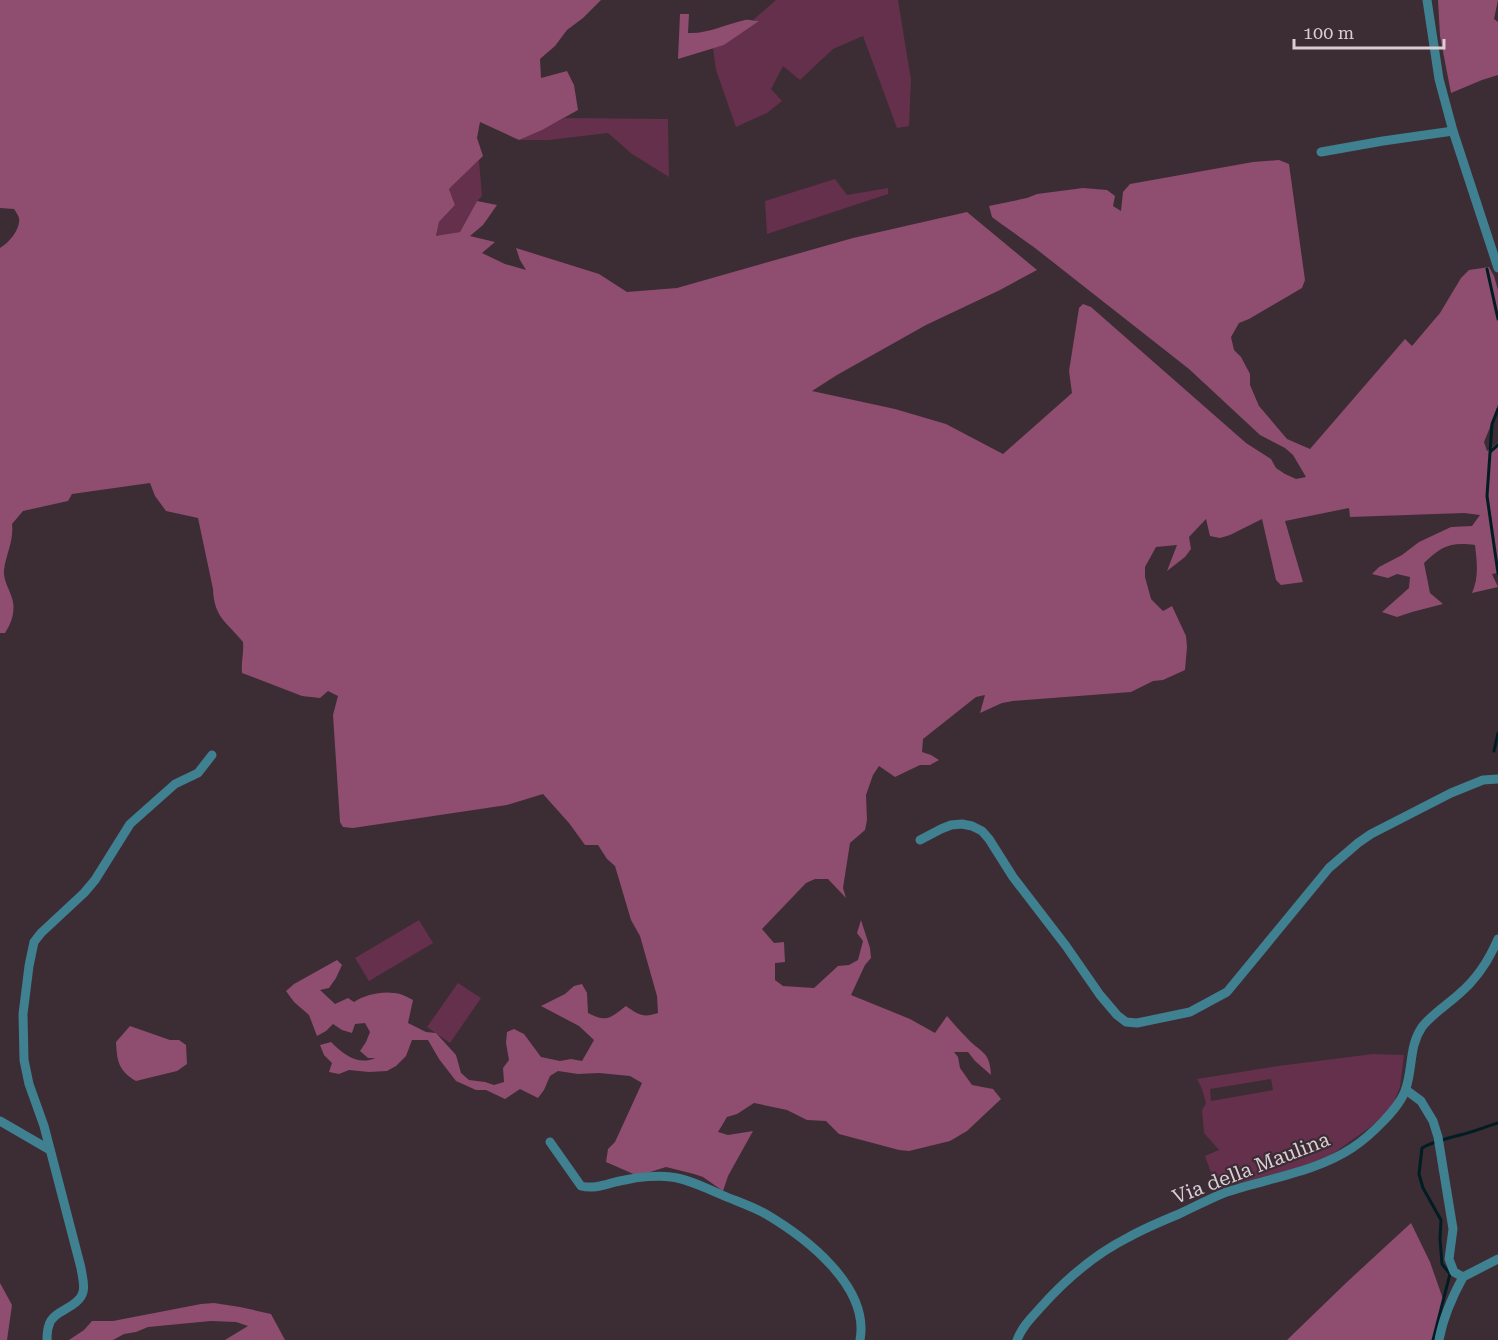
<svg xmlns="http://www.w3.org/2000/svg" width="1498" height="1340" viewBox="0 0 1498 1340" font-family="'Roboto Serif',serif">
<rect width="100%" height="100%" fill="#3c2c34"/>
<!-- green -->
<g fill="#65304c" fill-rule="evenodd">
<path d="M 776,0 L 898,0 L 911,80 L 909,126 L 897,128 L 863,36 L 833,49 L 800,80 L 783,66 L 771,89 L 782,101 L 767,113 L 736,127 L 716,70 L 713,48 L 724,45 L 758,21 L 753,20 Z"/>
<path d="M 565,118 L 668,119 L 669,177 L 632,154 L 608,133 L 549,140 L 519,140 Z"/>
<path d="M 479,160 L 482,196 L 477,201 L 460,232 L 436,237 L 439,222 L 455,205 L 449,189 Z"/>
<path d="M 835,179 L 847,195 L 888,188 L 888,194 L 767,234 L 765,201 Z"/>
<path d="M 419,920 L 433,943 L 369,981 L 355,958 Z"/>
<path d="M 458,983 L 481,998 L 450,1043 L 427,1027 Z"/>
<path d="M 1373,1054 L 1404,1055 L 1400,1087 L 1391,1109 L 1369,1128 L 1331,1155 L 1309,1165 L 1232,1185 L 1218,1192 L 1205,1156 L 1219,1150 L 1204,1133 L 1202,1110 L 1206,1103 L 1202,1089 L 1197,1079 L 1278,1066 ZM 1271,1079 L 1273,1090 L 1211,1101 L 1210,1089 Z"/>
</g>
<!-- forest -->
<g fill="#8f4d70">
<path d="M 0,0 L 601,0 L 583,18 L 567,30 L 555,46 L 540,59 L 541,78 L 567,71 L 574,85 L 578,110 L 542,130 L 519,140 L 480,122 L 477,138 L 483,156 L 449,189 L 455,205 L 439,222 L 436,236 L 460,232 L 477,201 L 497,205 L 483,225 L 470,236 L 495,242 L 482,253 L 505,264 L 526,270 L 520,260 L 516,248 L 599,274 L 627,292 L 677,288 L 853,238 L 967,212 L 1037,270 L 1000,290 L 926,325 L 837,375 L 812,391 L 895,409 L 946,424 L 1003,454 L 1072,393 L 1069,371 L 1079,308 L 1083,304 L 1091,307 L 1246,443 L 1271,459 L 1276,468 L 1285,474 L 1296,479 L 1306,477 L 1293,455 L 1285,448 L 1260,435 L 1189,369 L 1035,248 L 1000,223 L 992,217 L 989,206 L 1027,198 L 1037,194 L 1083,188 L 1107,190 L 1115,196 L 1113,206 L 1121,211 L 1123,192 L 1130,184 L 1253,162 L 1279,160 L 1289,164 L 1305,280 L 1302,288 L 1249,319 L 1239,323 L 1231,337 L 1234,350 L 1241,357 L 1250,374 L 1250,385 L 1259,406 L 1287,439 L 1310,449 L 1405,339 L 1412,346 L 1440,313 L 1461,278 L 1469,270 L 1489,267 L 1494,276 L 1498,290 L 1498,404 L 1493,420 L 1484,442 L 1487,451 L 1498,443 L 1498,573 L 1492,574 L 1498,587 L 1472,593 C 1479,577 1477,563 1475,545 C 1450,542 1442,546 1424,563 L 1430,593 L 1443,604 L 1412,612 L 1397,617 L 1382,612 L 1409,588 L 1410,577 L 1397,574 L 1388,578 L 1372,574 L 1379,567 L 1402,555 L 1419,542 L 1451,527 L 1472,526 L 1480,515 L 1464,513 L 1350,517 L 1349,508 L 1285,521 L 1303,582 L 1281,585 L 1276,580 L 1262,519 L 1230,535 L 1220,538 L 1210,536 L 1206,519 L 1189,537 L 1191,549 L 1185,557 L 1167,571 L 1177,545 L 1156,547 L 1145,567 L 1145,577 L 1151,599 L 1163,611 L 1172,606 L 1186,636 L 1187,647 L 1185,670 L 1163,680 L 1153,681 L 1131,692 L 1013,701 L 1002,703 L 980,713 L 985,695 L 976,697 L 923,739 L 922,752 L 931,755 L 939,760 L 930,765 L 920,765 L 895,777 L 879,766 L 873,775 L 866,795 L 867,820 L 865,830 L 850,843 L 843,888 L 846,898 L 828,879 L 815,879 L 806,883 L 762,929 L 774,943 L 784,942 L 785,962 L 775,963 L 775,980 L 783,986 L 814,988 L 838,966 L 849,965 L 858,960 L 863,941 L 857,933 L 861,920 L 870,948 L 871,958 L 865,965 L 851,995 L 910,1019 L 935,1033 L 947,1016 C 953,1023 959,1030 966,1037 C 980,1053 990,1050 991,1075 L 975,1061 L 968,1052 L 954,1052 L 958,1057 L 960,1068 L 972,1085 L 993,1089 L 1001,1099 L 967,1131 L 950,1141 L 909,1151 L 899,1150 L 839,1134 L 826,1121 L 807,1120 L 787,1110 L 754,1103 L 737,1114 L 727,1117 L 718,1132 L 728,1135 L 753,1131 L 728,1176 L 723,1191 L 703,1177 L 694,1174 L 666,1167 L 638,1176 L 606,1162 L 608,1149 L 615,1142 L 642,1083 L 630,1076 L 599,1073 L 578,1074 L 558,1071 L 550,1076 L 544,1090 L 538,1098 L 520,1089 L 505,1099 L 486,1090 L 476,1090 L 456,1081 L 439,1059 L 428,1040 L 412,1040 L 406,1056 L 396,1066 L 387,1071 L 369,1072 L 349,1070 L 339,1074 L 329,1072 L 332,1063 L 324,1055 L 320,1045 L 331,1042 C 343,1054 358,1066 375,1058 L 368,1058 L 360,1051 L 366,1042 L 370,1032 L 365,1023 L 355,1024 L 352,1033 L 342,1030 L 333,1024 L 326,1031 L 317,1036 L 309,1015 L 294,1002 L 286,991 L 294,984 L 337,960 L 342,965 L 336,978 L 329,988 L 320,990 L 335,1004 L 348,998 L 354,1002 C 364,995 382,991 394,993 C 401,993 407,997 413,1000 L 408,1023 L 426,1032 L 436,1033 L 456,1055 L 461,1073 L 469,1080 L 485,1082 L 494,1085 L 504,1082 L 503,1068 L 509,1060 L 506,1043 L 507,1032 L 514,1029 L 524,1034 L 541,1057 L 560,1061 L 571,1059 L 582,1061 L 594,1040 L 579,1026 L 541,1006 L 565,994 L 574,986 L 582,984 L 587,993 L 588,1013 C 607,1023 610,1018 626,1006 C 639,1015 643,1018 658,1013 L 657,996 L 640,936 L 631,920 L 615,866 L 607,859 L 598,845 L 585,845 L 569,823 L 543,794 L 507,805 L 353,828 L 343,827 L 340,822 L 333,715 L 338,696 L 328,691 L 320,698 L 302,696 L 242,673 C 241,662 244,653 243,642 C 227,622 214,618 213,589 L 198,518 L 166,511 L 155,496 L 150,483 L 72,494 L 68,501 L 23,511 L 12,524 C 14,541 6,554 4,570 C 3,582 11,591 13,602 C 15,613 11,624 5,633 L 0,633 L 0,248 C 8,244 21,229 19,218 C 18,215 16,212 14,209 L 0,208 Z"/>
<path d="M 1438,0 L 1498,0 L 1494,19 L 1498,22 L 1498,75 L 1482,80 L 1451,93 L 1440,36 Z"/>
<path d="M 680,14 L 689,14 L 688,33 C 708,34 726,24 745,20 C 749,19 754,21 759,21 L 724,45 L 678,59 Z"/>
<path d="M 130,1026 L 170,1040 L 179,1040 L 186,1045 L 187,1064 L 177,1071 L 136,1081 C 119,1071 117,1062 116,1042 Z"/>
<path d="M 1411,1223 L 1430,1262 L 1443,1299 L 1436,1340 L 1287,1340 L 1347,1282 Z"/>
<path d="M 0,1283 L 12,1305 L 7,1340 L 0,1340 Z"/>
<path d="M 214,1303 L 240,1307 L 271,1314 L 285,1340 L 225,1340 L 248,1326 L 236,1322 L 211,1321 L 148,1327 L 136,1332 L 124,1334 L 113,1340 L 69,1340 L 84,1330 L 92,1321 L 113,1321 L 201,1304 Z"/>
</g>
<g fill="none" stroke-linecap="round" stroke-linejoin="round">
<!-- stream -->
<g stroke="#001d24" stroke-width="3">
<path d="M 1487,269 L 1498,319"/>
<path d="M 1498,409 L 1492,424 L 1487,496 L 1498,573"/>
<path d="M 1491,451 L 1498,445"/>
<path d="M 1494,751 L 1498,733"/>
<path d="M 1433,1340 L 1450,1274 L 1442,1264 L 1440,1239 L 1441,1220 L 1423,1188 L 1419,1174 L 1422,1148 C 1434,1141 1446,1139 1460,1135 C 1473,1132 1485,1127 1498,1123"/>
</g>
<!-- minor -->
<g stroke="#3f8091" stroke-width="9">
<path d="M 1427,0 L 1439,79 L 1453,131 L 1498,268"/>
<path d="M 1321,152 L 1383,141 L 1453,131"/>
<path d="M 920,840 L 941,829 L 951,825 L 962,824 L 972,826 L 982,831 L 989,839 L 1013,877 L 1066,946 L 1100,995 L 1117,1015 L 1126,1022 L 1137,1023 L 1190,1012 L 1227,992 L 1329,868 L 1358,843 L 1371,834 L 1451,793 L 1483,780 L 1498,779"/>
<path d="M 1406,1090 L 1421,1101 L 1433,1121 L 1438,1137 L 1453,1229 L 1449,1259 L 1454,1272 L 1463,1277 L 1498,1259"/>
<path d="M 0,1121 L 50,1150"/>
<path d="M 550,1142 L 581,1186 C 597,1190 610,1182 625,1180 C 638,1177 658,1175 671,1177 C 688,1179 706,1188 722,1195 C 736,1201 751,1206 764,1213 C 805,1237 870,1286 860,1340"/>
<path d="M 47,1340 C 47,1335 47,1330 49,1325 C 53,1310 79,1308 83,1292 C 85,1285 82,1275 81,1268 L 44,1126 L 29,1084 L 24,1060 L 23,1014 L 29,966 L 34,942 L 41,933 L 84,893 L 95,880 L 130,824 L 175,784 L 198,773 L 212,755"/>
<path d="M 1017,1340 C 1022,1327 1031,1318 1041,1307 C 1066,1279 1095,1254 1129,1237 C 1145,1228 1162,1221 1179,1214 C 1194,1207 1209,1199 1224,1193 C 1267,1178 1314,1173 1352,1148 C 1369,1137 1401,1107 1406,1088 C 1413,1067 1409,1046 1422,1027 C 1432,1014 1447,1005 1459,994 C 1477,979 1489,960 1498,939"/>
<path d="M 1439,1340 C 1443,1318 1452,1297 1463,1277"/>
</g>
</g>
<g text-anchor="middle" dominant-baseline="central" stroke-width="4.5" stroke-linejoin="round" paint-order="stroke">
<!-- street labels -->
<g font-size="20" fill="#d9ced3" stroke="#3c2c34">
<text transform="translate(1251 1168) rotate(-21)">Via della Maulina</text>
</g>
</g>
<!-- scale -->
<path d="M1294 39v9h150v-9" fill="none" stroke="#d9ced3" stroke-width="3"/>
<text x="1303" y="39" font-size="18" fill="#d9ced3" stroke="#3c2c34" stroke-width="4.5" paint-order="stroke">100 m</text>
</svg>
